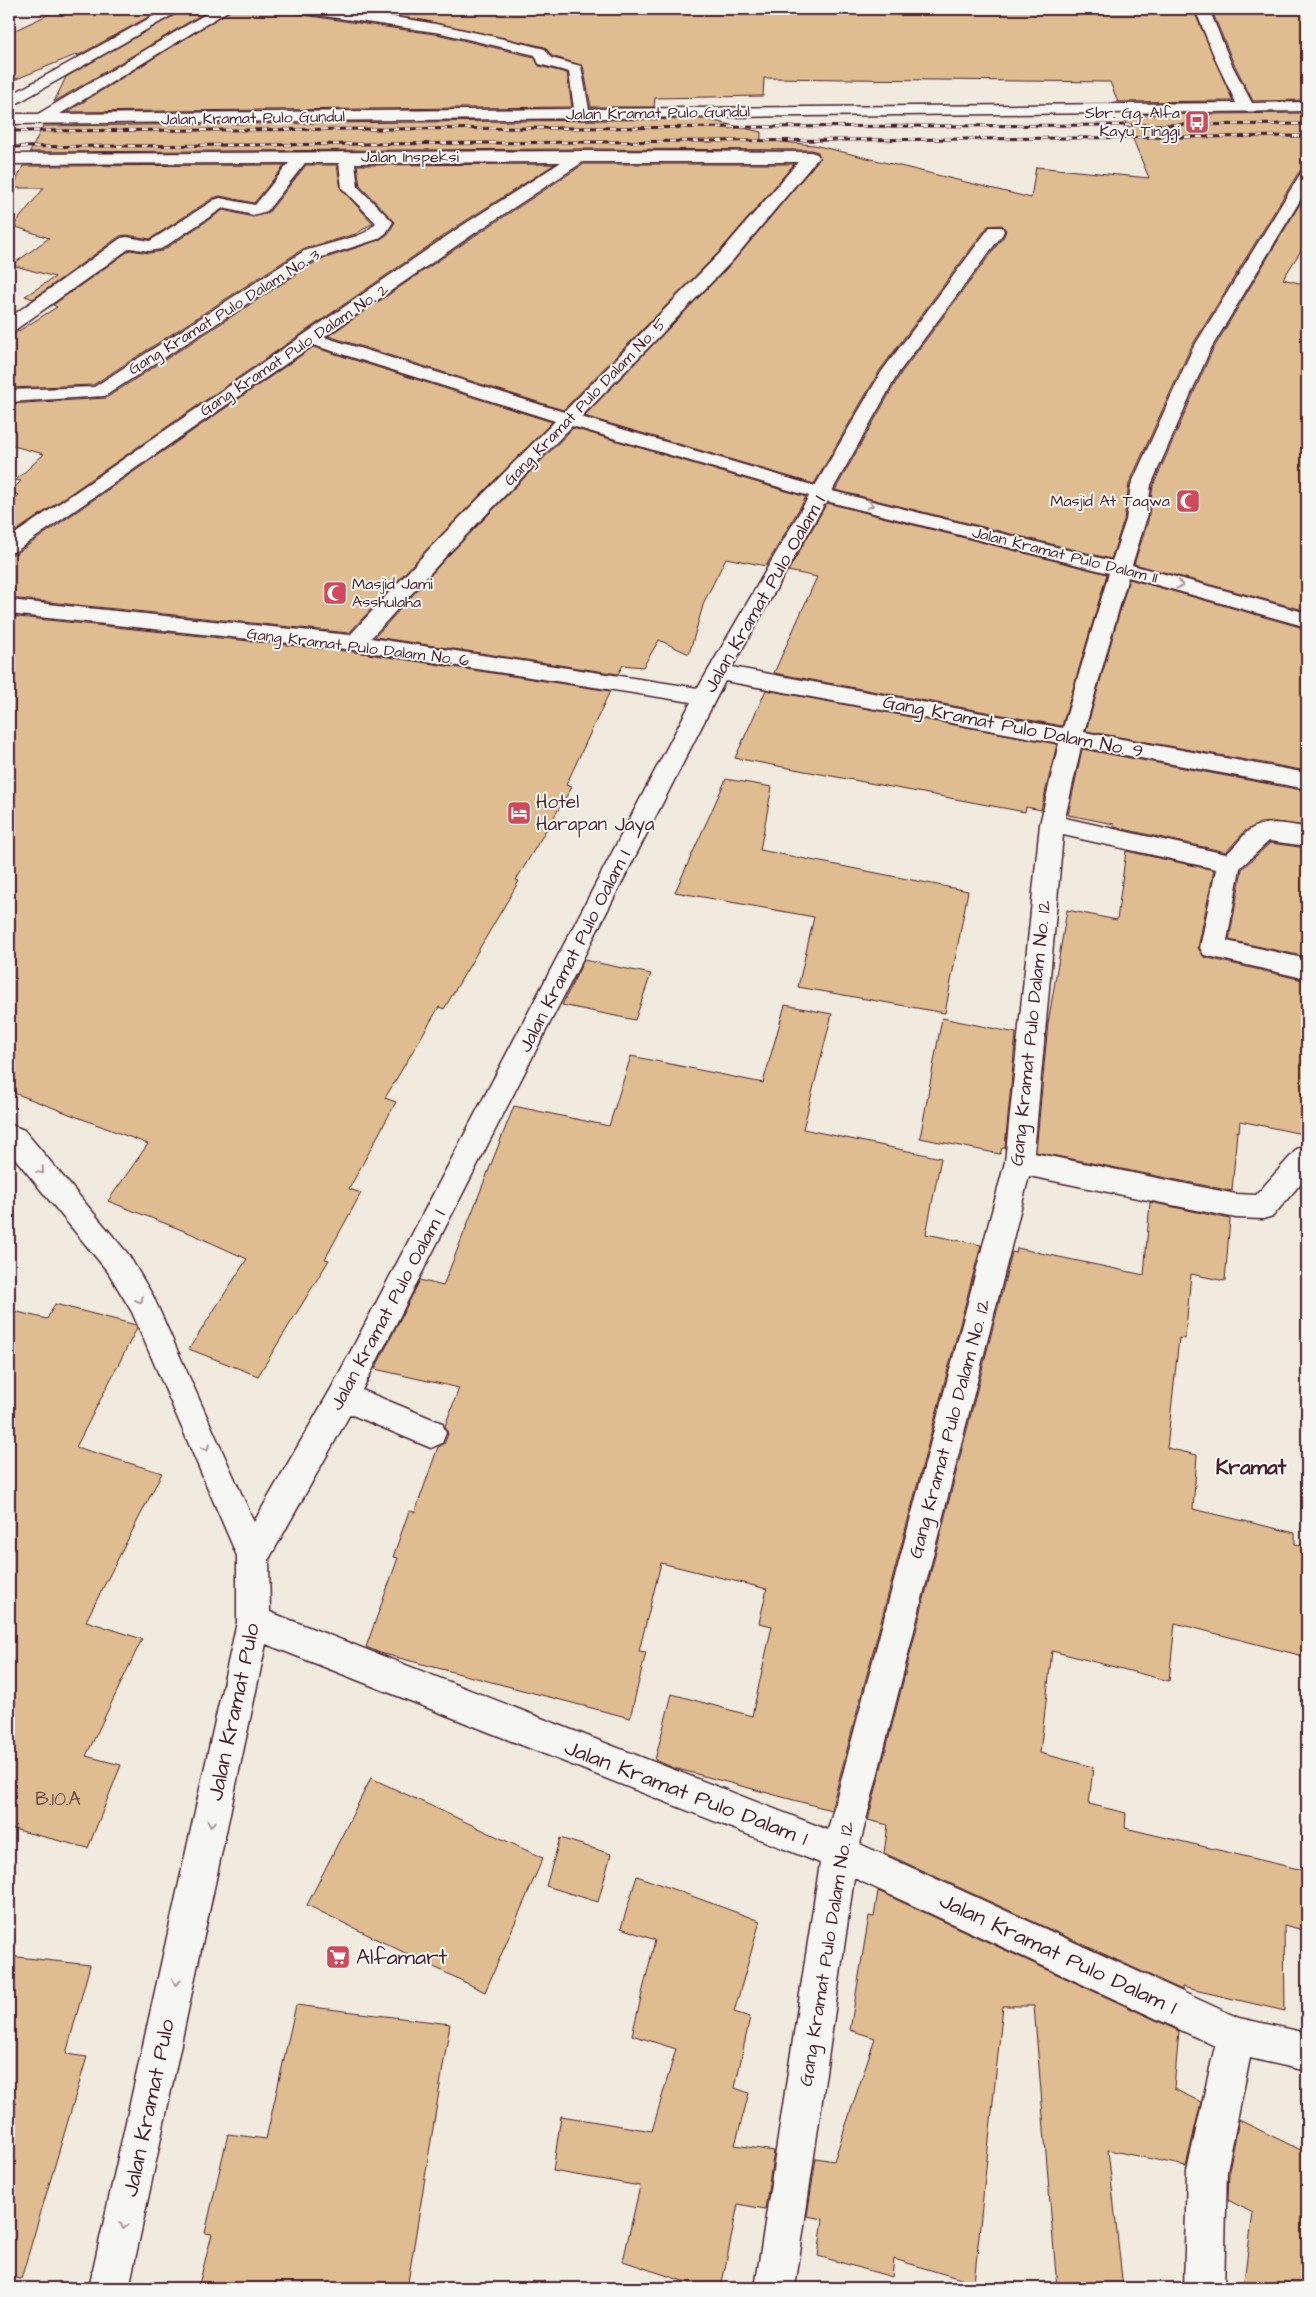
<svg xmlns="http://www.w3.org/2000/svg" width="1316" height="2297" viewBox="0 0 1316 2297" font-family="'Architects Daughter',sans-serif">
<rect width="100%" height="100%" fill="#f1ebdf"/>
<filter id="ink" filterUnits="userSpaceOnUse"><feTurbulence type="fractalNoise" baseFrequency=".02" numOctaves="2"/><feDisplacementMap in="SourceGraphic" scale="10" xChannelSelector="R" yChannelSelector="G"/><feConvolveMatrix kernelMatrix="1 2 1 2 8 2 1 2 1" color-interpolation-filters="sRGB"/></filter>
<g filter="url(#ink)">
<!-- building -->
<g fill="#dfbd91" stroke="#4a1f2b">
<path d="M 60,9 L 163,9 L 77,56 L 78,54 L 9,82 L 9,33 Z"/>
<path d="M 185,9 L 211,9 L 54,102 L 66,77 Z"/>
<path d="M 233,9 L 294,9 L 296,13 L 303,15 L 441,35 L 534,57 L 539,66 L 567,73 L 572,107 L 67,112 Z"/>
<path d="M 337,9 L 1193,9 L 1233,101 L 1118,102 L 1110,82 L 764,78 L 763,96 L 655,98 L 654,107 L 591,107 L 583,66 L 552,56 L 545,47 L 422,20 Z"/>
<path d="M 1211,9 L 1307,9 L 1307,100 L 1253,101 L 1233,62 Z"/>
<path d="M 1307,113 L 1307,169 L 1300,171 L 1297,175 L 1190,349 L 1129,484 L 1124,520 L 1111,559 L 835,490 L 901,373 L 1004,236 L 1006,230 L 1002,225 L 988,226 L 880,370 L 814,484 L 584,416 L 733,262 L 820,158 L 818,152 L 811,150 L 582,149 L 30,152 L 43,126 L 705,119 L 761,132 L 761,140 L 814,145 L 1031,198 L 1036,167 L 1149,178 L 1123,115 Z"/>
<path d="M 555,164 L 459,225 L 9,536 L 9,504 L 19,495 L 10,492 L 21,481 L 16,480 L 44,454 L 9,445 L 9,404 L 106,398 L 317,261 L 379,240 L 388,234 L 395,222 L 360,186 L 357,165 Z"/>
<path d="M 584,164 L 794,164 L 719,252 L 563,410 L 328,336 L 473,237 Z"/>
<path d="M 285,165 L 254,203 L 220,196 L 213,198 L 150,239 L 127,235 L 120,236 L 33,299 L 25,296 L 55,277 L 12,265 L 49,238 L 13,226 L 44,188 L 13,188 L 23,166 Z"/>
<path d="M 306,165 L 337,165 L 341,189 L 373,223 L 356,234 L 303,249 L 93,385 L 9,388 L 9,337 L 57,307 L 53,305 L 130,250 L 149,253 L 162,251 L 223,210 L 253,217 L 268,213 Z"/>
<path d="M 1307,192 L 1307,241 L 1283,279 L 1307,285 L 1307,611 L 1134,564 L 1148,521 L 1153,486 L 1212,351 Z"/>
<path d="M 313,347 L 552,422 L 430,546 L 349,633 L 9,598 L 9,555 L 17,553 Z"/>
<path d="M 573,428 L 806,497 L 766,566 L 726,558 L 704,602 L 689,654 L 659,640 L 643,667 L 623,665 L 618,674 L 375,637 L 446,558 Z"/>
<path d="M 827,503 L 1107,574 L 1062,726 L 774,673 L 817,577 L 788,571 Z"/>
<path d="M 1129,579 L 1307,629 L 1307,771 L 1086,731 Z"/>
<path d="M 9,616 L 355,652 L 610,691 L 566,785 L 572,787 L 516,880 L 519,881 L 444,1009 L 439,1007 L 385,1098 L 396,1102 L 349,1189 L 361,1193 L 325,1259 L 329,1260 L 258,1376 L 189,1349 L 247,1259 L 192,1234 L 108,1201 L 148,1144 L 9,1091 Z"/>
<path d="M 766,690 L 1057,744 L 1041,810 L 1026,807 L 1025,812 L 735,758 Z"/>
<path d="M 1082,749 L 1307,791 L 1307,826 L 1275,822 L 1260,823 L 1245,831 L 1226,852 L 1114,827 L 1114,824 L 1068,815 Z"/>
<path d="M 726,779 L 772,787 L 760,850 L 968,891 L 945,1013 L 798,987 L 814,917 L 675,892 Z"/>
<path d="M 1270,843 L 1307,848 L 1307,957 L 1229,940 L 1242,869 Z"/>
<path d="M 1126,851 L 1214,870 L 1198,948 L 1204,957 L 1307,981 L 1307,1135 L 1240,1121 L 1239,1132 L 1237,1131 L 1232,1191 L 1036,1152 L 1048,1023 L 1067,910 L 1117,920 Z"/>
<path d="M 584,960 L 651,974 L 635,1020 L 562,1005 Z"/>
<path d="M 785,1005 L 832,1014 L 803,1129 L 941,1158 L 926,1234 L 981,1245 L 831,1810 L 674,1768 L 655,1760 L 672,1694 L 752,1716 L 772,1626 L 759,1623 L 767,1589 L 661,1563 L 639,1651 L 646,1652 L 630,1718 L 380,1653 L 366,1647 L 398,1558 L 393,1557 L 409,1511 L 415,1512 L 438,1447 L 444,1444 L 448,1434 L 445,1426 L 459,1388 L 375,1369 L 420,1280 L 443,1286 L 514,1106 L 609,1126 L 631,1056 L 763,1083 Z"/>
<path d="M 942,1018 L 1016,1033 L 1005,1148 L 1002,1148 L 1000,1154 L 920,1138 Z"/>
<path d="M 1150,1202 L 1230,1219 L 1225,1281 L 1191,1274 L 1185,1339 L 1179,1338 L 1167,1448 L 1197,1455 L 1193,1509 L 1295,1533 L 1295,1544 L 1307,1546 L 1307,1657 L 1175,1623 L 1169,1681 L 1052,1651 L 1040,1753 L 1093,1767 L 1089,1804 L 1126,1813 L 1125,1828 L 1307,1871 L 1307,1931 L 1284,1925 L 1285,2011 L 1182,1987 L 1182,1990 L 884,1853 L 888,1825 L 868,1820 L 1012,1252 L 1016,1253 L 1017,1248 L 1144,1275 Z"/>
<path d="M 55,1304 L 136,1325 L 137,1328 L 76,1447 L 162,1473 L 86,1621 L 142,1639 L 86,1756 L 121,1765 L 88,1848 L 9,1828 L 9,1310 L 47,1319 Z"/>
<path d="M 371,1778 L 543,1858 L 485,1992 L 307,1905 Z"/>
<path d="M 560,1838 L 611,1854 L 598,1902 L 546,1886 Z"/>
<path d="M 637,1876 L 760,1921 L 734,2012 L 750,2017 L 735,2088 L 749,2093 L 735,2145 L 774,2151 L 765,2209 L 738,2204 L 721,2288 L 704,2288 L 623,2261 L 640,2186 L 553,2171 L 561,2116 L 652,2131 L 676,2049 L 632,2035 L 655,1940 L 621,1928 Z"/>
<path d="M 878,1891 L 1179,2031 L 1174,2089 L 1201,2102 L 1186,2166 L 1108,2150 L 1123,2288 L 1057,2288 L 1034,2006 L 1003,2006 L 974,2283 L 894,2259 L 892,2277 L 818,2256 L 823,2219 L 807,2216 L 816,2158 L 834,2161 L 875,2038 L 850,2030 L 869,1916 L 874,1917 Z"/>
<path d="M 9,1956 L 90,1965 L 66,2054 L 87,2057 L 21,2279 L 9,2277 Z"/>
<path d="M 296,2005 L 450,2024 L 407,2288 L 198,2288 L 212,2234 L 205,2233 L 228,2134 L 266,2139 Z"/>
<path d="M 1239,2120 L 1307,2153 L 1307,2288 L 1243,2288 L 1253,2213 L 1228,2200 L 1229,2170 Z"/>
</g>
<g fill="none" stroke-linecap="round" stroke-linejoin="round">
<defs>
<g id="minor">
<path d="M 166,9 L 183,9 L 14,105 L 9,106 L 9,96 Z"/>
<path d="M 214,9 L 231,9 L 60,114 L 574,109 L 569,72 L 539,64 L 535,55 L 441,33 L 303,13 L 298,12 L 296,9 C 380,9 464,29 545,49 L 551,58 L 581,66 L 589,109 L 1236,103 L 1217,63 L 1195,9 L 1209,9 L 1231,63 L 1252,103 L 1307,102 L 1307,111 L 9,124 L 9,114 L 38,114 Z"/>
<path d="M 582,151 L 811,152 L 817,154 L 819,157 L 732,261 L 581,417 L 815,486 L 882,371 L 990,227 L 1002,227 L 1004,231 L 1002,235 L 899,372 L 832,491 L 1112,561 L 1126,520 L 1131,485 L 1192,350 L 1299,176 L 1301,173 L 1307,171 L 1307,189 L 1210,350 L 1151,485 L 1146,520 L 1132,565 L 1307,613 L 1307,627 L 1128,577 L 1084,732 L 1307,773 L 1307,789 L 1081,747 L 1065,818 L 1226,854 C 1234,848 1239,840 1246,833 C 1263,818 1287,824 1307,828 L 1307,846 L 1269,841 L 1240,868 L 1227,941 L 1307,959 L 1307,979 L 1204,955 L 1200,948 L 1216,869 L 1063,835 L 1034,1153 L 1236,1194 L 1256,1195 L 1297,1149 L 1307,1145 L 1307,1176 L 1273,1216 L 1263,1219 L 1236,1218 L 1029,1176 L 860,1844 L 1239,2018 L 1307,2033 L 1307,2071 L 1250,2058 L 1227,2170 L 1224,2288 L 1184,2288 L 1187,2170 L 1215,2046 L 854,1878 L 795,2288 L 755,2288 L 820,1863 L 266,1644 L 129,2288 L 89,2288 L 237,1622 L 237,1556 L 132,1312 L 108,1272 L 9,1151 L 9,1124 L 24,1130 L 128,1254 L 153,1296 L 254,1522 L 332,1387 L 691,702 L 355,650 L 9,614 L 9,600 L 350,635 L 431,547 L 555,421 L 313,345 L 16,551 L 9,553 L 9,538 L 460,227 L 561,162 L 355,163 L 358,187 L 393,222 L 386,233 L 378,239 L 316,259 L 105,396 L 9,402 L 9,390 L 94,387 L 304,251 L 357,236 L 366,232 L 376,223 L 342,188 L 339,163 L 305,163 L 267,211 L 253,215 L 223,208 L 161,249 L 149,251 L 130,248 L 15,330 L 9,331 L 9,318 L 121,238 L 127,237 L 150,241 L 214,200 L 220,198 L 255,205 L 289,163 L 9,164 L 9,154 ZM 583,162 L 798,162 L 720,253 L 564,412 L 324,337 L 472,235 ZM 572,426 L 809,496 L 698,688 L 371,638 L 445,557 ZM 826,501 L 1109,573 L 1063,728 L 732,667 ZM 725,681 L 1059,743 L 1040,824 L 1005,1162 L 828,1830 L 270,1612 L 269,1559 L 350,1414 L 431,1448 L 442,1443 L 446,1433 L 442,1423 L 362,1390 Z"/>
</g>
</defs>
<!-- minor casing -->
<use href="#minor" stroke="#4a1f2b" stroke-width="3"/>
<!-- minor -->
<use href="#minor" fill="#f6f6f2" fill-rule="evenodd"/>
<defs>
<g id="rail">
<path d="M 9,131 L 1307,124"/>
<path d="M 9,147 L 1307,136"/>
</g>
</defs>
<!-- rail casing -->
<use href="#rail" stroke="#4a1f2b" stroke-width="3"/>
<!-- rail -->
<use href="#rail" stroke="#f6f6f2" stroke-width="2" stroke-dasharray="6" stroke-linecap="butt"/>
</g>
<!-- one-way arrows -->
<defs><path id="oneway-chevron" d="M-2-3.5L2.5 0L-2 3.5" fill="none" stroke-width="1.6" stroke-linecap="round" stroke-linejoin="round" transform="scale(1.25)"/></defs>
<g stroke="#a99598">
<use href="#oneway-chevron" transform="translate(870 505) rotate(13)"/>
<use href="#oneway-chevron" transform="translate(1180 585) rotate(16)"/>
<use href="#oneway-chevron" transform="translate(41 1171) rotate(50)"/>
<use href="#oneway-chevron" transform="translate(140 1300) rotate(60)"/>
<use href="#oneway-chevron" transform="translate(206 1448) rotate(66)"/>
<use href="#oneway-chevron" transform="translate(211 1823) rotate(102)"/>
<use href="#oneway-chevron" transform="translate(176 1982) rotate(102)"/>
<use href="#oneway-chevron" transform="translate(124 2226) rotate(102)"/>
</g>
</g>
<!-- icons -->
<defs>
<symbol id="bus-square" viewBox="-11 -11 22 22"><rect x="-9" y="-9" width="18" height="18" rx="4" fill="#d1495b" stroke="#f6f6f2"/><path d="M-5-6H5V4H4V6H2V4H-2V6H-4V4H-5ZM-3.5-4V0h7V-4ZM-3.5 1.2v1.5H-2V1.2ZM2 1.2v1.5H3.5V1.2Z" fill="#fff"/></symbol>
<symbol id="mosque-square" viewBox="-11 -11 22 22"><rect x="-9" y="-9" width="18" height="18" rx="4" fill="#d1495b" stroke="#f6f6f2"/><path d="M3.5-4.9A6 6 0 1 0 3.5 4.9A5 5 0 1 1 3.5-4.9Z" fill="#fff"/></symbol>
<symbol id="hotel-square" viewBox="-11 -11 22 22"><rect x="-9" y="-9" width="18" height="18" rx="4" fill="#d1495b" stroke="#f6f6f2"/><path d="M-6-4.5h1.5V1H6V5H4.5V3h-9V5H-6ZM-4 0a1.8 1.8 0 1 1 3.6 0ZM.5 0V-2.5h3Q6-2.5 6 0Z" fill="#fff"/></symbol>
<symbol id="supermarket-square" viewBox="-11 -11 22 22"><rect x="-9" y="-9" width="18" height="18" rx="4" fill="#d1495b" stroke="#f6f6f2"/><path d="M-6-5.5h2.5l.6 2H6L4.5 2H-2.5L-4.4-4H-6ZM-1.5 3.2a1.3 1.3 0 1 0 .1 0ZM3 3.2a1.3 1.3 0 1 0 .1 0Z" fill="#fff"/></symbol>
</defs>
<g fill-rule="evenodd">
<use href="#bus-square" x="1183" y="108" width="28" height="28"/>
<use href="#mosque-square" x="1174" y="487" width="28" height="28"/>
<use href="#mosque-square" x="321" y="579" width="28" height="28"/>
<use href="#hotel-square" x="505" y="799" width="28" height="28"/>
<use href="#supermarket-square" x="324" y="1943" width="28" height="28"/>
</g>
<g text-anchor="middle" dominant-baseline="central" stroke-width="4" stroke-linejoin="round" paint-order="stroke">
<!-- far-street labels -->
<g font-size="16" fill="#4a1f2b" stroke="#f6f6f2">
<text transform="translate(658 113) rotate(-1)">Jalan Kramat Pulo Gundul</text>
<text transform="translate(253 118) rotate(-1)">Jalan Kramat Pulo Gundul</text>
<text x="410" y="157">Jalan Inspeksi</text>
<text transform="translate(224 312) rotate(-32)">Gang Kramat Pulo Dalam No. 3</text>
<text transform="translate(294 350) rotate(-34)">Gang Kramat Pulo Dalam No. 2</text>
<text transform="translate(585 402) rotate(-46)">Gang Kramat Pulo Dalam No. 5</text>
<text transform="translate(1065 555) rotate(14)">Jalan Kramat Pulo Dalam II</text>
<text transform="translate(358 647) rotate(7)">Gang Kramat Pulo Dalam No. 6</text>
</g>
<!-- far-poi labels -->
<g font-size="16" fill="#4a1f2b" stroke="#f6f6f2" text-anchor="end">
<text x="1180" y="113">Sbr. Gg. Alfa<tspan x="1180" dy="18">Kayu Tinggi</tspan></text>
<text x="1170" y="501">Masjid At Taqwa</text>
<text x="352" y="584" text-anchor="start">Masjid Jami<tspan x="352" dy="18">Asshulaha</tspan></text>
</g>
<!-- street labels -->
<g font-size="19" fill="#4a1f2b" stroke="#f6f6f2">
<text transform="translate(765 594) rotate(-60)">Jalan Kramat Pulo Oalam I</text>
<text transform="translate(1013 727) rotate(11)">Gang Kramat Pulo Dalam No. 9</text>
<text transform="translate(575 951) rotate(-63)">Jalan Kramat Pulo Oalam I</text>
<text transform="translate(1031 1033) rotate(-84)">Gang Kramat Pulo Dalam No. 12</text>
<text transform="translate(388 1310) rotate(-62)">Jalan Kramat Pulo Oalam I</text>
<text transform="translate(950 1429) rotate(-75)">Gang Kramat Pulo Dalam No. 12</text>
<text transform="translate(827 1954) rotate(-81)">Gang Kramat Pulo Dalam No. 12</text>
</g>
<!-- poi labels -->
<g font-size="19" fill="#4a1f2b" stroke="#f6f6f2" text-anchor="start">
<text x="536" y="802">Hotel<tspan x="536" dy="22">Harapan Jaya</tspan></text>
</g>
<!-- near-number labels -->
<g font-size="19" fill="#6f4644">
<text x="58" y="1799">B.10.A</text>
</g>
<!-- quarter labels -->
<g font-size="21" font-weight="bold" fill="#4a1f2b" stroke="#f6f6f2">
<text x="1251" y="1467">Kramat</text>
</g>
<!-- near-street labels -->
<g font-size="22" fill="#4a1f2b" stroke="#f6f6f2">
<text transform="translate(234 1712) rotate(-78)">Jalan Kramat Pulo</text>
<text transform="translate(686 1793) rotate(21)">Jalan Kramat Pulo Dalam 1</text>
<text transform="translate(1058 1954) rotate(25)">Jalan Kramat Pulo Dalam 1</text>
<text transform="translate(149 2108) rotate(-78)">Jalan Kramat Pulo</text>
</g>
<!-- near-poi labels -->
<g font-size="22" fill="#4a1f2b" stroke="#f6f6f2" text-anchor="start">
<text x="356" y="1957">Alfamart</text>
</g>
</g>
<!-- margin -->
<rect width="1316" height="2297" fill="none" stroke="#f6f6f2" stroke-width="30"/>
<rect x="15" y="15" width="1286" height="2267" fill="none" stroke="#4a1f2b" stroke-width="2" filter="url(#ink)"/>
</svg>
